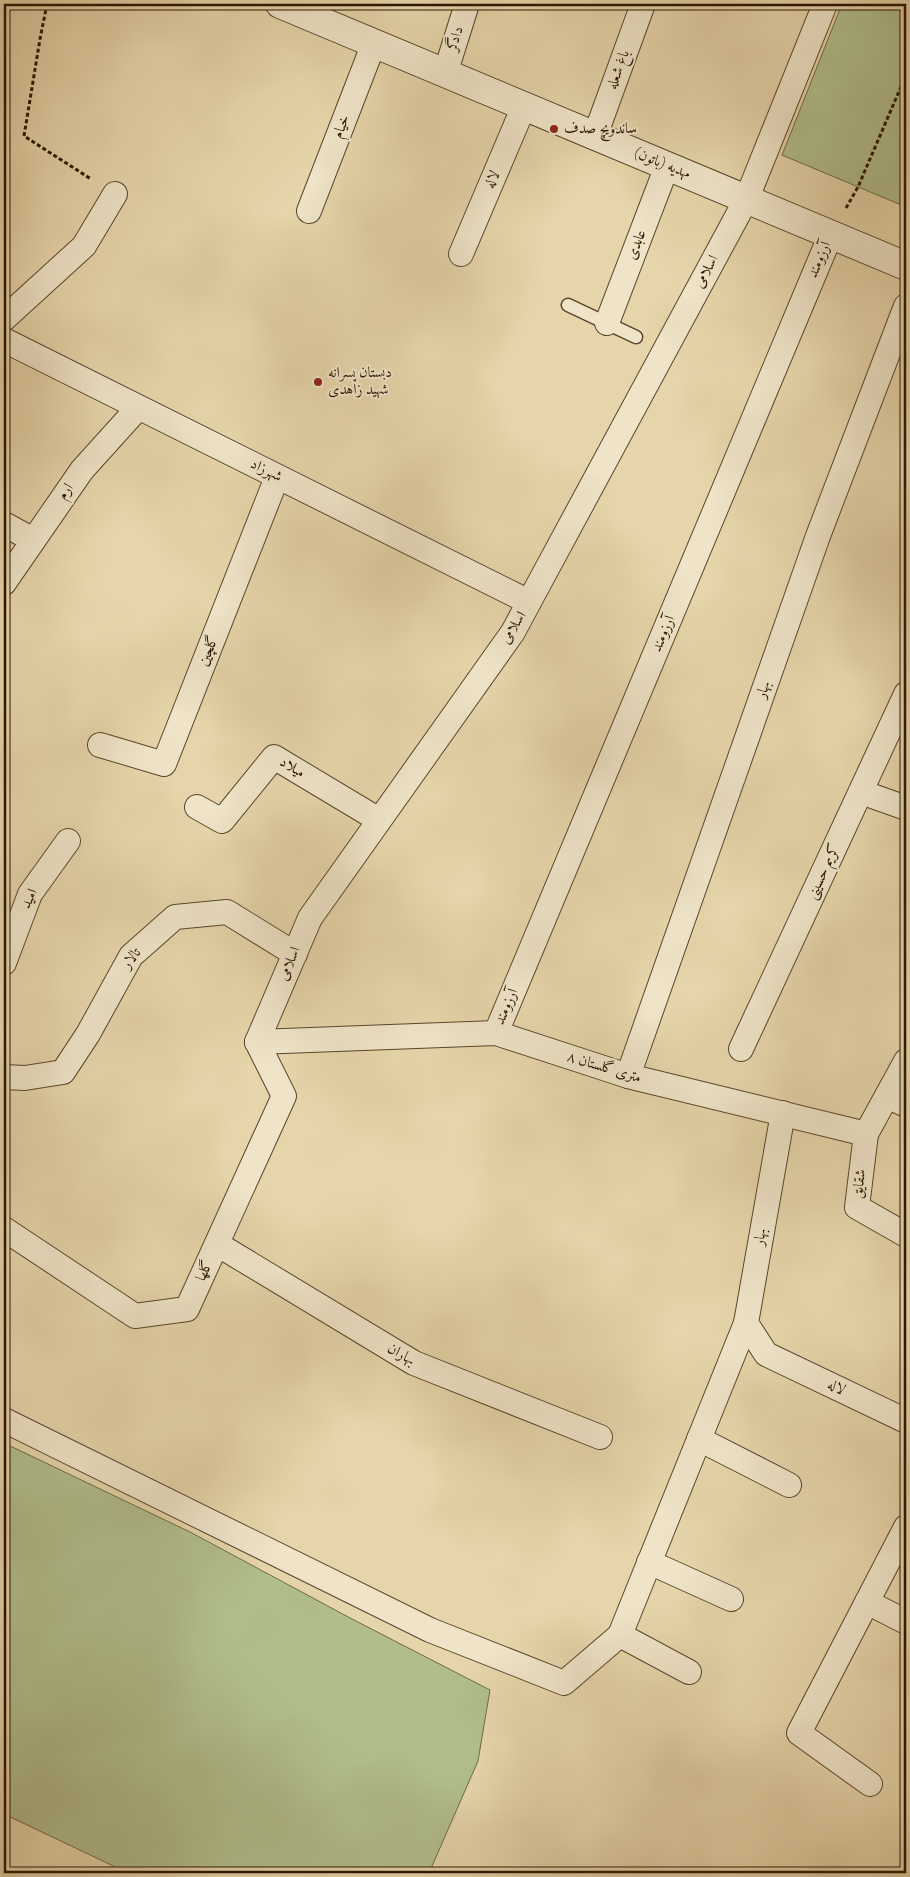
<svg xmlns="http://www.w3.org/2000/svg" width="910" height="1877" viewBox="0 0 910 1877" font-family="'Sorts Mill Goudy',Amiri,serif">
<rect width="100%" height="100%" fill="#e6d5aa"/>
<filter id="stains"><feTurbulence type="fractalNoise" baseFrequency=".004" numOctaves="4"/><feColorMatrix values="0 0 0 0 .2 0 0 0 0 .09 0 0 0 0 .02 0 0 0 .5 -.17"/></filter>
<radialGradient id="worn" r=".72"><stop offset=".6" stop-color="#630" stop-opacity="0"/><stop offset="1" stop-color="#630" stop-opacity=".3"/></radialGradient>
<!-- green -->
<g fill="#b1be8c" stroke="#6e6a46">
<path d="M 842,4 L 906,4 L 906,207 L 782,155 Z"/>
<path d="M 4,1443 L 190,1532 L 352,1619 L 490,1690 L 478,1761 L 429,1873 L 128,1873 L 4,1814 Z"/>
</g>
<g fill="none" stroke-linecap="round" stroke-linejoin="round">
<defs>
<path id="service" d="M 568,305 L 636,337"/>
<g id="minor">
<path d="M 445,74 L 467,4"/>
<path d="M 595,136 L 643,4"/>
<path d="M 309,211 L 374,43"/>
<path d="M 461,254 L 524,106"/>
<path d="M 4,319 L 84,246 L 115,194"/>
<path d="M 607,323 L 667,166"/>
<path d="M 4,340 L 529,602"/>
<path d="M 4,524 L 33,540"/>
<path d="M 4,583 L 82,470 L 138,408"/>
<path d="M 100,745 L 164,764 L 277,477"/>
<path d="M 861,792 L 906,808"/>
<path d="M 197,807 L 222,821 L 274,757 L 379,820"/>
<path d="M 4,963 L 30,894 L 68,841"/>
<path d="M 496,1033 L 831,234"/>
<path d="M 257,1042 L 310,918 L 513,632 L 529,602 L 747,198 L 825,4"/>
<path d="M 257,1042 L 496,1033 L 628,1076 L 866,1134 L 906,1061"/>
<path d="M 741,1049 L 906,694"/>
<path d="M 628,1076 L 818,536 L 906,306"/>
<path d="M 4,1077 L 25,1078 L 63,1072 L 88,1034 L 131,956 L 175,917 L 227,912 L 295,954"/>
<path d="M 887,1096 L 906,1105"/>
<path d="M 783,1113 L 746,1323 L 766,1354 L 906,1421"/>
<path d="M 866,1134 L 857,1207 L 906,1235"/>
<path d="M 4,1229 L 135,1316 L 187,1309 L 284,1096 L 257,1042"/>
<path d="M 217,1244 L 414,1363 L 600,1437"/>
<path d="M 4,1420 L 430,1630 L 564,1683 L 620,1635"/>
<path d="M 699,1439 L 789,1485"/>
<path d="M 649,1562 L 731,1599"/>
<path d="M 867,1602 L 906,1622"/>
<path d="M 689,1672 L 620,1635 L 746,1323"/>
<path d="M 870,1784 L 799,1733 L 906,1527"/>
</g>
<path id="tertiary" d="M 280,4 L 906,266"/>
</defs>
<!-- service casing -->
<use href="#service" stroke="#5a462b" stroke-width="15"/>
<!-- minor casing -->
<use href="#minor" stroke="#5a462b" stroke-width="26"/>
<!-- tertiary casing -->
<use href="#tertiary" stroke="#5a462b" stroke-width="30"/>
<!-- path -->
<g stroke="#2b1601" stroke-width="3" stroke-dasharray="4 2.5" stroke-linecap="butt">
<path d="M 47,4 L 40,39 L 24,136 L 91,179"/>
<path d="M 846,208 L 858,187 L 906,75"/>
</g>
<!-- service -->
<use href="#service" stroke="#efe4c8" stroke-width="12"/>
<!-- minor -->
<use href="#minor" stroke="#efe4c8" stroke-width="24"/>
<!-- tertiary -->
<use href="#tertiary" stroke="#efe4c8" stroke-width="28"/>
</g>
<!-- markers -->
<g fill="#8f2418" stroke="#efe4c8" stroke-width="2">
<circle cx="554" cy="129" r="5"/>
<circle cx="318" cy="382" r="5"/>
</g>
<g text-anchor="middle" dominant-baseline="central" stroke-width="4" stroke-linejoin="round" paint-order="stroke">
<!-- street labels -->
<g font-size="15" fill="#2b1601" stroke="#efe4c8">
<text transform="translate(456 39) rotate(-73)">دادگر</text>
<text transform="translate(619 70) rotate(-70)">باغ شعله</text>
<text transform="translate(342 127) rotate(-69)">خیام</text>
<text transform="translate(662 164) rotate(22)">مهدیه (باتون)</text>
<text transform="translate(493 180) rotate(-67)">لاله</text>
<text transform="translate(637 245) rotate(-69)">عابدی</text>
<text transform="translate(820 260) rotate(-67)">آرزومند</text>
<text transform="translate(707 272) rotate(-62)">اسلامی</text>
<text transform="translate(266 471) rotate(26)">شهرزاد</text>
<text transform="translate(66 492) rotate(-55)">ارم</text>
<text transform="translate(514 628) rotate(-58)">اسلامی</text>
<text transform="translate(664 634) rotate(-67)">آرزومند</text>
<text transform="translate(209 651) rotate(-68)">گلچین</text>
<text transform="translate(764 690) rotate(-71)">بهار</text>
<text transform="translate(292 768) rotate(31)">میلاد</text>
<text transform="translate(824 872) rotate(-65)">کریم حسینی</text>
<text transform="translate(30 899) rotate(-64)">امید</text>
<text transform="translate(132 959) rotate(-53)">تالار</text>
<text transform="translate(290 964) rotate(-67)">اسلامی</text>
<text transform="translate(507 1007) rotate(-67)">آرزومند</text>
<text transform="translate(604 1068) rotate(17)">۸ متری گلستان</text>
<text transform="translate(860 1184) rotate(-83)">شقایق</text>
<text transform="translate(761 1237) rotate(-80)">بهار</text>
<text transform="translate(205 1271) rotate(-66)">گلها</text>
<text transform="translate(401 1355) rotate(30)">بهاران</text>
<text transform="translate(836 1388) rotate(26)">لاله</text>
</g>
<!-- poi labels -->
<g font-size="15" fill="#2b1601" stroke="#efe4c8" text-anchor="start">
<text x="564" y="129">ساندویچ صدف</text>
<text x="328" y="373">دبستان پسرانه<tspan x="328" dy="17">شهید زاهدی</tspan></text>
</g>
</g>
<!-- margin -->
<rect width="910" height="1877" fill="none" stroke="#e6d5aa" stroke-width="20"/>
<rect x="5" y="5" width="900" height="1867" fill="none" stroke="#2b1601" stroke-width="2.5"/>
<rect x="10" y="10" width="890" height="1857" fill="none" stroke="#2b1601"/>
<rect width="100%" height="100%" filter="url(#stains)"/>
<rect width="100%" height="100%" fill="url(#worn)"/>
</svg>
